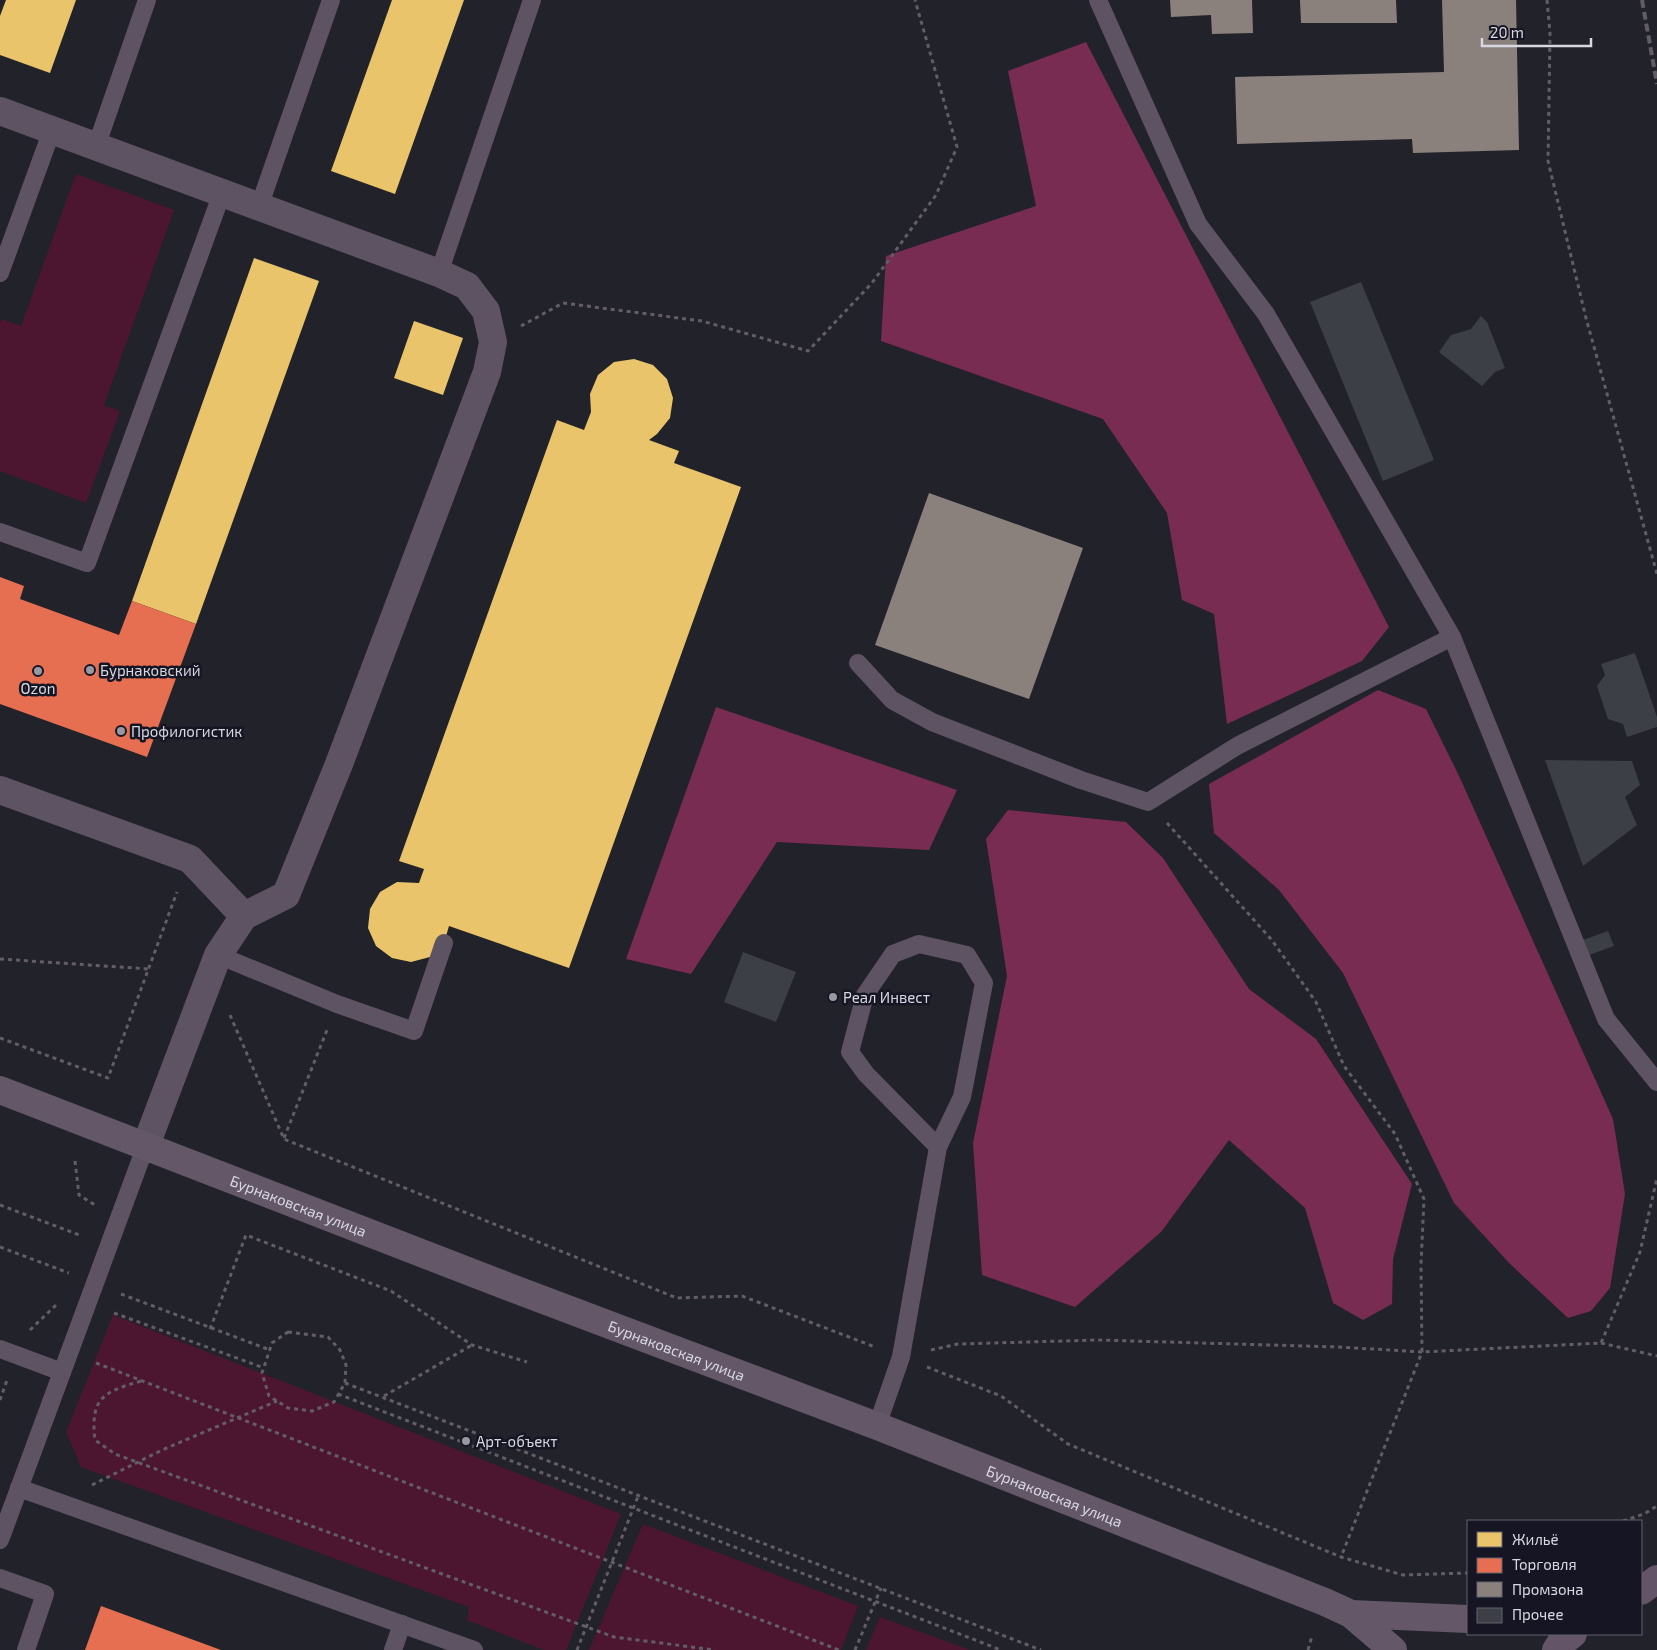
<svg xmlns="http://www.w3.org/2000/svg" width="1657" height="1650" viewBox="0 0 1657 1650" font-family="'Exo 2',sans-serif">
<rect width="100%" height="100%" fill="#22222a"/>
<!-- green -->
<g fill="#4c1631">
<path d="M 76,174 L 174,210 L 104,405 L 120,411 L 86,503 L 0,471 L 0,323 L 1,319 L 21,326 Z"/>
<path d="M 113,1315 L 621,1514 L 566,1650 L 544,1650 L 467,1620 L 469,1607 L 81,1467 L 66,1432 Z"/>
<path d="M 643,1524 L 858,1606 L 841,1650 L 589,1650 Z"/>
<path d="M 880,1617 L 970,1650 L 866,1650 Z"/>
</g>
<!-- forest -->
<g fill="#782c51">
<path d="M 1086,42 L 1389,627 L 1362,661 L 1227,724 L 1214,614 L 1182,600 L 1167,513 L 1103,419 L 881,341 L 886,256 L 1036,206 L 1008,71 Z"/>
<path d="M 1378,690 L 1426,709 L 1460,778 L 1613,1119 L 1625,1194 L 1610,1288 L 1591,1311 L 1568,1318 L 1510,1264 L 1454,1203 L 1343,973 L 1279,890 L 1214,833 L 1209,784 Z"/>
<path d="M 716,707 L 957,790 L 929,850 L 777,842 L 691,974 L 626,959 Z"/>
<path d="M 1008,810 L 1126,822 L 1163,858 L 1249,989 L 1316,1039 L 1412,1184 L 1393,1259 L 1392,1304 L 1363,1320 L 1333,1303 L 1305,1208 L 1229,1140 L 1161,1232 L 1075,1307 L 982,1275 L 973,1143 L 1007,976 L 986,839 Z"/>
</g>
<!-- homes -->
<g fill="#e9c46a">
<path d="M 6,0 L 76,0 L 50,73 L 0,55 L 0,16 Z"/>
<path d="M 392,0 L 464,0 L 395,194 L 331,171 Z"/>
<path d="M 254,258 L 319,281 L 196,624 L 132,601 Z"/>
<path d="M 414,321 L 463,338 L 443,395 L 394,378 Z"/>
<path d="M 634,359 L 653,365 L 667,379 L 673,398 L 670,418 L 657,434 L 649,440 L 679,451 L 674,463 L 741,487 L 569,968 L 449,926 L 444,943 L 430,957 L 411,962 L 392,958 L 376,946 L 368,928 L 370,909 L 380,892 L 397,882 L 419,883 L 424,869 L 399,861 L 557,420 L 584,430 L 591,412 L 590,394 L 598,375 L 614,362 Z"/>
</g>
<!-- shops -->
<g fill="#e76f51">
<path d="M 0,577 L 24,586 L 20,599 L 119,635 L 132,601 L 196,624 L 147,757 L 0,704 Z"/>
<path d="M 101,1606 L 221,1650 L 85,1650 Z"/>
</g>
<!-- industry -->
<g fill="#8a817c">
<path d="M 1170,0 L 1252,0 L 1253,33 L 1212,34 L 1211,15 L 1171,17 Z"/>
<path d="M 1300,0 L 1396,0 L 1397,23 L 1301,23 Z"/>
<path d="M 1442,0 L 1516,0 L 1519,150 L 1413,153 L 1412,139 L 1237,144 L 1235,77 L 1444,72 Z"/>
<path d="M 929,493 L 1083,548 L 1029,699 L 875,645 Z"/>
</g>
<!-- building -->
<g fill="#3c3f45">
<path d="M 1361,282 L 1434,460 L 1383,481 L 1310,302 Z"/>
<path d="M 1481,316 L 1487,322 L 1505,368 L 1495,372 L 1482,386 L 1439,352 L 1451,335 L 1471,329 Z"/>
<path d="M 1635,653 L 1657,717 L 1657,727 L 1627,737 L 1623,724 L 1608,719 L 1597,686 L 1605,675 L 1601,664 Z"/>
<path d="M 1545,760 L 1632,761 L 1640,785 L 1625,797 L 1637,825 L 1583,866 Z"/>
<path d="M 1608,931 L 1614,946 L 1589,955 L 1583,940 Z"/>
<path d="M 743,952 L 796,972 L 776,1022 L 724,1002 Z"/>
</g>
<g fill="none" stroke-linecap="round" stroke-linejoin="round">
<!-- path -->
<g stroke="#635d68" stroke-width="3" stroke-dasharray="4 4" stroke-linecap="butt">
<path d="M 1547,0 L 1550,33 L 1548,161 L 1586,318 L 1657,574"/>
<path d="M 521,326 L 563,303 L 702,321 L 808,351 L 872,283 L 936,195 L 957,147 L 915,0"/>
<path d="M 1167,823 L 1271,939 L 1316,1002 L 1344,1066 L 1395,1134 L 1424,1199 L 1421,1264 L 1422,1352 L 1601,1343 L 1640,1252 L 1657,1178"/>
<path d="M 0,959 L 149,969"/>
<path d="M 230,1015 L 284,1139 L 677,1298 L 742,1296 L 875,1347"/>
<path d="M 0,1038 L 108,1078 L 177,892"/>
<path d="M 284,1138 L 327,1030"/>
<path d="M 75,1161 L 79,1195 L 95,1205"/>
<path d="M 0,1205 L 82,1236"/>
<path d="M 0,1247 L 69,1273"/>
<path d="M 121,1294 L 270,1350"/>
<path d="M 114,1313 L 264,1368"/>
<path d="M 210,1329 L 246,1235 L 391,1291 L 472,1345 L 527,1362"/>
<path d="M 30,1330 L 56,1305"/>
<path d="M 288,1332 L 328,1337 L 340,1350 L 346,1365 L 345,1383 L 334,1402 L 312,1411 L 288,1408 L 269,1396 L 262,1373 L 272,1343 Z"/>
<path d="M 1601,1343 L 1657,1356"/>
<path d="M 931,1350 L 958,1344 L 1098,1340 L 1339,1347 L 1422,1352 L 1341,1557"/>
<path d="M 96,1363 L 839,1650"/>
<path d="M 927,1367 L 1001,1396 L 1068,1444 L 1341,1557 L 1403,1575 L 1468,1573"/>
<path d="M 141,1381 C 103,1392 90,1398 95,1440 L 115,1454 L 614,1637 L 715,1650"/>
<path d="M 345,1383 L 1041,1650"/>
<path d="M 338,1394 L 1001,1650"/>
<path d="M 384,1396 L 472,1345"/>
<path d="M 0,1400 L 7,1380"/>
<path d="M 92,1485 L 162,1450 L 277,1401"/>
<path d="M 1623,1521 L 1644,1514 L 1657,1506"/>
<path d="M 577,1650 L 639,1494"/>
<path d="M 855,1650 L 881,1588"/>
<path d="M 1308,1650 L 1312,1636"/>
</g>
<!-- lane -->
<g stroke="#5e5362" stroke-width="18">
<path d="M 1098,0 L 1198,224 L 1266,314 L 1452,637 L 1606,1019 L 1657,1082"/>
<path d="M 96,147 L 147,0"/>
<path d="M 259,207 L 331,0"/>
<path d="M 0,273 L 52,130"/>
<path d="M 439,273 L 532,0"/>
<path d="M 0,532 L 87,563 L 222,193"/>
<path d="M 858,663 L 892,700 L 932,722 L 1081,780 L 1148,802 L 1237,746 L 1452,637"/>
<path d="M 218,955 L 337,1004 L 414,1031 L 444,943"/>
<path d="M 0,1349 L 62,1372"/>
<path d="M 877,1426 L 901,1357 L 938,1147 L 962,1097 L 984,983 L 967,955 L 919,944 L 893,954 L 865,995 L 850,1052 L 866,1074 L 938,1147"/>
<path d="M 19,1488 L 474,1650"/>
<path d="M 0,1540 L 146,1145"/>
<path d="M 0,1578 L 45,1594 L 26,1650"/>
<path d="M 393,1650 L 402,1624"/>
</g>
<!-- street -->
<g stroke="#5e5362" stroke-width="28">
<path d="M 0,111 L 439,273 L 467,286 L 486,311 L 493,342 L 487,372 L 339,764 L 286,895 L 244,916 L 218,955 L 146,1145"/>
<path d="M 0,790 L 190,859 L 244,916"/>
</g>
<!-- secondary -->
<g stroke="#645768" stroke-width="28">
<path id="s1" d="M 0,1090 L 509,1287 L 877,1426 L 1325,1602 L 1351,1614 L 1393,1650"/>
<path d="M 1351,1614 L 1468,1619"/>
</g>
<!-- primary -->
<g stroke="#635567" stroke-width="28">
<path d="M 1641,1591 L 1657,1579"/>
<path d="M 1556,1650 L 1560,1644 L 1573,1634"/>
</g>
<!-- rail -->
<path stroke="#615c66" stroke-width="4" stroke-dasharray="8 4" stroke-linecap="butt" d="M 1642,0 L 1657,84"/>
</g>
<!-- markers -->
<g fill="#9898a2" stroke="#161523" stroke-width="2">
<circle cx="90" cy="670" r="5"/>
<circle cx="38" cy="671" r="5"/>
<circle cx="121" cy="731" r="5"/>
<circle cx="833" cy="997" r="5"/>
<circle cx="466" cy="1441" r="5"/>
</g>
<g text-anchor="middle" dominant-baseline="central" stroke-width="5" stroke-linejoin="round" paint-order="stroke">
<!-- poi labels -->
<g font-size="15" fill="#d8d8e2" stroke="#161523" text-anchor="start">
<text x="100" y="670">Бурнаковский</text>
<text x="38" y="688" text-anchor="middle">Ozon</text>
<text x="131" y="731">Профилогистик</text>
<text x="843" y="997">Реал Инвест</text>
<text x="476" y="1441">Арт-объект</text>
</g>
<!-- street labels -->
<g font-size="15" fill="#d8d8e2" stroke="#161523">
<text stroke="none"><textPath href="#s1" startOffset="320">Бурнаковская улица</textPath></text>
<text stroke="none"><textPath href="#s1" startOffset="725">Бурнаковская улица</textPath></text>
<text stroke="none"><textPath href="#s1" startOffset="1130">Бурнаковская улица</textPath></text>
</g>
</g>
<!-- legend -->
<rect x="1467" y="1520" width="175" height="115" fill="#161523" stroke="#64636f"/>
<rect x="1477" y="1532" width="25" height="15" fill="#e9c46a" stroke="#64636f"/>
<text x="1512" y="1545" font-size="15" fill="#d8d8e2">Жильё</text>
<rect x="1477" y="1558" width="25" height="15" fill="#e76f51" stroke="#64636f"/>
<text x="1512" y="1570" font-size="15" fill="#d8d8e2">Торговля</text>
<rect x="1477" y="1582" width="25" height="15" fill="#8a817c" stroke="#64636f"/>
<text x="1512" y="1595" font-size="15" fill="#d8d8e2">Промзона</text>
<rect x="1477" y="1608" width="25" height="15" fill="#3c3f45" stroke="#64636f"/>
<text x="1512" y="1620" font-size="15" fill="#d8d8e2">Прочее</text>
<!-- scale -->
<path d="M1482 38v8h109v-8" fill="none" stroke="#d8d8e2" stroke-width="2.5"/>
<text x="1490" y="38" font-size="15" fill="#d8d8e2" stroke="#161523" stroke-width="4" paint-order="stroke">20 m</text>
</svg>
